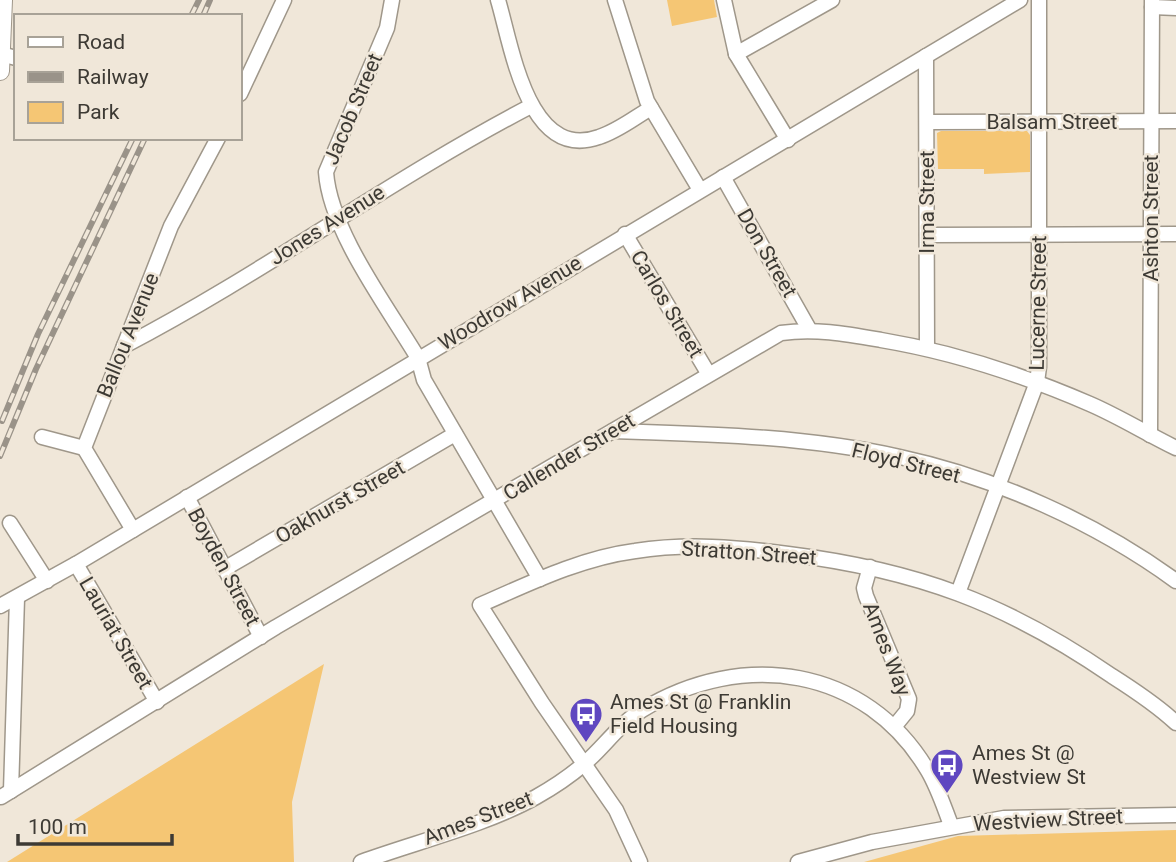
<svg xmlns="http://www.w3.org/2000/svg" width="1176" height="862" viewBox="0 0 1176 862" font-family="Roboto,sans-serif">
<rect width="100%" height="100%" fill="#f0e7d9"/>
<!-- green -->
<g fill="#f5c674">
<path d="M 667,0 L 714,0 L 717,17 L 672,26 Z"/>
<path d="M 941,131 L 1027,131 L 1030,135 L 1030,172 L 984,174 L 984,169 L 938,169 L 937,133 Z"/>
<path d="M 324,664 L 292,802 L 294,862 L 7,862 Z"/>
<path d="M 1176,830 L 1176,862 L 864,862 L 958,836 Z"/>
</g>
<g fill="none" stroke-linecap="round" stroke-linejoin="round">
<defs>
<g id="minor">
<path d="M 392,0 L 387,28 L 326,172 C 330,231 387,306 418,358 L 424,380 L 540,579"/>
<path d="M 498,0 C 512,47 528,162 599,137 C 618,131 634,118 651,108"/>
<path d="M 615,0 L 647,101 L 700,190"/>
<path d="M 724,0 L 736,54 L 788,140"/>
<path d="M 1152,7 L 1176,8"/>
<path d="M 1,54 L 16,58"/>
<path d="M 736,54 L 832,0"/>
<path d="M 926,56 L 927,348"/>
<path d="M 240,94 L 284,0"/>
<path d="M 927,122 L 1176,121"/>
<path d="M 723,177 L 809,329"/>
<path d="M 625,234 L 708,373"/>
<path d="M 927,235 L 1176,234"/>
<path d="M 124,346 C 264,273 391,179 531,106"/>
<path d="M 613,431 C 709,434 806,436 900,457 C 997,478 1096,523 1176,581"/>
<path d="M 1150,435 L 1152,0"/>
<path d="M 42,437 L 84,448"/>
<path d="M 187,497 L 261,637"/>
<path d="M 10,523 L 47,581"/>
<path d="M 133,530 L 84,448 L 171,226 L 218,138"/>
<path d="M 76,564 L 157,702"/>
<path d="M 870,567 L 864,588 L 866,596 L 909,699 L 907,711 L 894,727"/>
<path d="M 224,569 L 455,434"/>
<path d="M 958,593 L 1037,382 L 1039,367 L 1039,0"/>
<path d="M 0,606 L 76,564 L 1020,0"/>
<path d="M 11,791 L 17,598"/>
<path d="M 1,797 L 276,627 L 781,333 C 815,328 847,334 881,340 C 953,352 1023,375 1090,404 C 1120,417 1147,434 1176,448"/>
<path d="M 361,862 C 416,842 486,825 536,797 C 552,788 570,776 584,764 C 604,747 619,724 642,710 C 742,649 866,666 928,771 C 938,788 944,807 951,825"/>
<path d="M 640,862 L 616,810 L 542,703 L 480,605 C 530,583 581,558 635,551 C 687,543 737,547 788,554 C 916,570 1006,603 1112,676 C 1134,690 1157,705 1176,723"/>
<path d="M 798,862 L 872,842 L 1004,818 L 1176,815"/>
</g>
<path id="major" d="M 0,71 L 3,0"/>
</defs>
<!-- minor casing -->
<use href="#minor" stroke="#9f978a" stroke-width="17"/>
<!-- major casing -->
<use href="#major" stroke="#9f978a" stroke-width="20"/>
<!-- minor -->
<use href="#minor" stroke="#fff" stroke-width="14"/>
<!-- major -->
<use href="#major" stroke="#fff" stroke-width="18"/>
<defs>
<g id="rail">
<path d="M 191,16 L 199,0"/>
<path d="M 203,16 L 210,0"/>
<path d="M 2,421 L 38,334 L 133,138"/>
<path d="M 0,456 L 36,369 L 145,138"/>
</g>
</defs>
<!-- rail casing -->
<use href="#rail" stroke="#9a9389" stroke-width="6"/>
<!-- rail -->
<use href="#rail" stroke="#f0e7d9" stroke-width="3.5" stroke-dasharray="10" stroke-linecap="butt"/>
</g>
<!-- icons -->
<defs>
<symbol id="bus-pin" viewBox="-11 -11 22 30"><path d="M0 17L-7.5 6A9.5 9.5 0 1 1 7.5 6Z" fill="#5f47c0" stroke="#f0e7d9"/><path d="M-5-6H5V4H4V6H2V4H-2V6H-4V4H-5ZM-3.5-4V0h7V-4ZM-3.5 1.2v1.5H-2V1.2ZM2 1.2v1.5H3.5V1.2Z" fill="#fff"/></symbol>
</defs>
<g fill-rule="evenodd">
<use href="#bus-pin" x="567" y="695" width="38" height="52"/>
<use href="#bus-pin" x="928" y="746" width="38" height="52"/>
</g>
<g text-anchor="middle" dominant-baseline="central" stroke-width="5" stroke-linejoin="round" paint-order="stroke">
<!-- street labels -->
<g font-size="21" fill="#3d3a34" stroke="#f0e7d9">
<text transform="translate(353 109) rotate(-67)">Jacob Street</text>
<text x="1052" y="122">Balsam Street</text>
<text transform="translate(927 202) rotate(-90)">Irma Street</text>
<text transform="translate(1151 218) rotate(-90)">Ashton Street</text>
<text transform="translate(327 225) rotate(-32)">Jones Avenue</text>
<text transform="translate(767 253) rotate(60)">Don Street</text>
<text transform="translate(510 303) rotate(-31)">Woodrow Avenue</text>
<text transform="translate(1038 303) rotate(-89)">Lucerne Street</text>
<text transform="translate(667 304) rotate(59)">Carlos Street</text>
<text transform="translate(128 335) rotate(-68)">Ballou Avenue</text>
<text transform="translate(569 457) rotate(-31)">Callender Street</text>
<text transform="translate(906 463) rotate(14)">Floyd Street</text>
<text transform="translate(340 502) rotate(-30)">Oakhurst Street</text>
<text transform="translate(749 553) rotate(4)">Stratton Street</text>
<text transform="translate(224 567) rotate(62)">Boyden Street</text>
<text transform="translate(116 633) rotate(60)">Lauriat Street</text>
<text transform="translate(887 649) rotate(69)">Ames Way</text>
<text transform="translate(478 818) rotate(-21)">Ames Street</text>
<text transform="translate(1048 820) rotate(-3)">Westview Street</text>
</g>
<!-- poi labels -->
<g font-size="21" fill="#3d3a34" stroke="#f0e7d9" text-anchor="start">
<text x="610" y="702">Ames St @ Franklin<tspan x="610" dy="24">Field Housing</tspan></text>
<text x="972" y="753">Ames St @<tspan x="972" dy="24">Westview St</tspan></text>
</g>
</g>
<!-- legend -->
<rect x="14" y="14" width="228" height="126" fill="#f0e7d9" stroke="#a8a297" stroke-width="2"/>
<rect x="28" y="37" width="35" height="10" fill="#ffffff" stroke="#a8a297" stroke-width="2"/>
<text x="77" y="49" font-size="21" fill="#3d3a34">Road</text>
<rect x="28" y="72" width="35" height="10" fill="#9a9389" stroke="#a8a297" stroke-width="2"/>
<text x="77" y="84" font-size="21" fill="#3d3a34">Railway</text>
<rect x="28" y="102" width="35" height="21" fill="#f5c674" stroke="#a8a297" stroke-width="2"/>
<text x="77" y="119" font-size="21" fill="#3d3a34">Park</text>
<!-- scale -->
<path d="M18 834v10h154v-10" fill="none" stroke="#3d3a34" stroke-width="3.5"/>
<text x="28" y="834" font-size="21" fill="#3d3a34" stroke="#f0e7d9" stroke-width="5" paint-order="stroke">100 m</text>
</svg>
